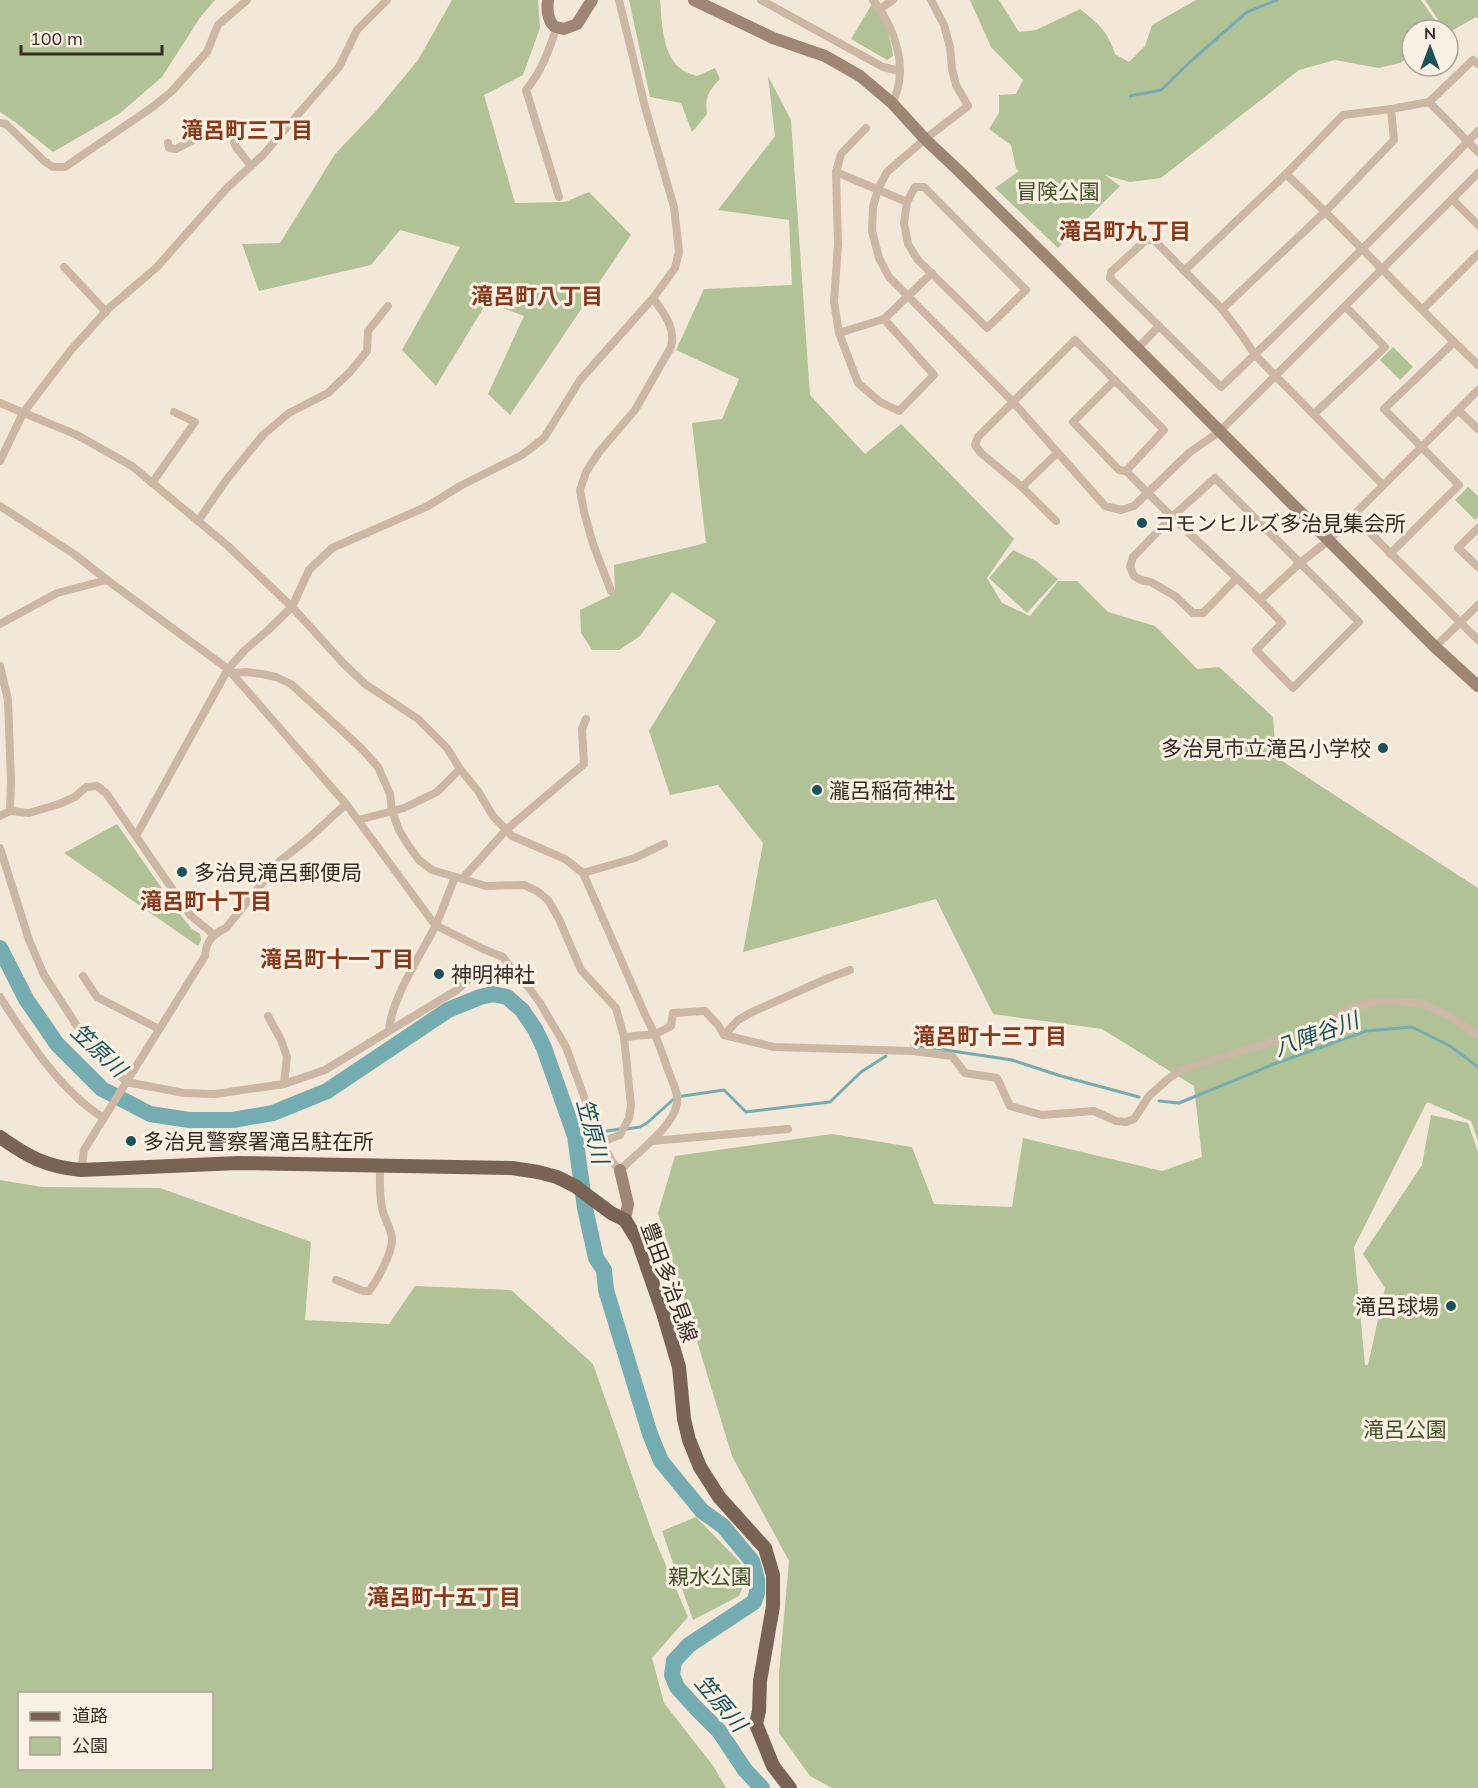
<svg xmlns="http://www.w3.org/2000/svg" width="1478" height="1788" viewBox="0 0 1478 1788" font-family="Mulish,'Noto Sans JP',sans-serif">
<rect width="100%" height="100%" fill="#f3e7d7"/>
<!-- green -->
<g fill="#b2c297" fill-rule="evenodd">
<path d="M 0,0 L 215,0 L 201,16 L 162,77 L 119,114 L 53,152 L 15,122 L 0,112 Z"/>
<path d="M 452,0 L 538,0 L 540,28 L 523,75 L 484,95 L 515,203 L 565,202 L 589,192 L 631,235 L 510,415 L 488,394 L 524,316 L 487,302 L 436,386 L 402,350 L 460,247 L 400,230 L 371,265 L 259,291 L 242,244 L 280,243 L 335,154 L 376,111 L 418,60 Z"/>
<path d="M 629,0 L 660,0 C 662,22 662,54 680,68 C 684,72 692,74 697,76 L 715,68 L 720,79 C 708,92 705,97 707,114 L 692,132 L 681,103 L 650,97 Z"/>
<path d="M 970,0 L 999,0 L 1019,32 L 1036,30 L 1080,9 C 1099,24 1107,30 1115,54 L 1129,62 L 1145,46 L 1152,25 L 1196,0 L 1421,0 L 1442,30 L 1412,30 L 1412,55 L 1400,63 L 1379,68 L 1335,60 L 1299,70 L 1161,178 L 1130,182 L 1105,175 L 1120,186 L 1058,248 L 995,188 L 1019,171 L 1016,169 L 1011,145 L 989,129 L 999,113 L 999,95 L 1016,94 L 1023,80 L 991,47 Z"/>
<path d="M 1425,0 L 1478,0 L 1478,18 L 1476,17 L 1448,33 L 1448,30 L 1445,30 Z"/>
<path d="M 872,4 C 884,20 891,36 893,56 L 887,60 L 851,39 Z"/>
<path d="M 768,76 L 791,120 L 810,395 L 865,454 L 901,424 L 1014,539 L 987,578 L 1002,603 L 1030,616 L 1058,581 L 1077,581 L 1108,612 L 1155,626 L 1197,669 L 1219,667 L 1273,717 L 1276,757 L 1478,888 L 1478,1141 L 1471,1121 L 1427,1102 L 1354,1247 L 1365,1365 L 1368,1365 L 1385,1288 L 1363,1254 L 1422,1165 L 1431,1115 L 1468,1123 L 1478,1152 L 1478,1788 L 832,1788 L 810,1776 L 779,1733 L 779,1673 L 789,1561 L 732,1456 L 658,1213 L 675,1156 L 832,1134 L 912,1147 L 934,1204 L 1012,1207 L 1023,1138 L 1162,1171 L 1202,1157 L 1194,1086 L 1102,1029 L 993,1014 L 936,899 L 743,952 L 763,843 L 718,785 L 670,795 L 649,731 L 716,621 L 672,592 L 640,636 L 619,650 L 592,650 L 581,633 L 580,610 L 615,593 L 614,565 L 706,543 L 692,423 L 722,419 L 739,379 L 676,350 L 704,289 L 792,285 L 789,220 L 718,210 L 775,136 Z"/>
<path d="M 1393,347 L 1413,367 L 1400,380 L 1380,360 Z"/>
<path d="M 1468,487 L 1478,496 L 1478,517 L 1475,520 L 1455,500 Z"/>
<path d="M 1013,550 L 1036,561 L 1058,579 L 1027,613 L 989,578 Z"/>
<path d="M 117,824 L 182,917 L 192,929 L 200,934 L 201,940 L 198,946 L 64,853 Z"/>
<path d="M 0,1180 L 42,1187 L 160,1188 L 311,1242 L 305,1320 L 389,1324 L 415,1286 L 511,1290 L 593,1364 L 653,1535 L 688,1617 L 652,1658 L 664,1703 L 714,1767 L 726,1788 L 0,1788 ZM 20,1694 L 212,1694 L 212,1768 L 20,1768 Z"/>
<path d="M 696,1517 L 740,1562 L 746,1580 L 739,1596 L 693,1620 L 662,1531 Z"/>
</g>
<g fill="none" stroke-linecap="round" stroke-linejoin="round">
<!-- stream -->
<g stroke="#75acb1" stroke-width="3">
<path d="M 1130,96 L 1161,90 L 1191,61 L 1247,12 L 1277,0"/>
<path d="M 912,1045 L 1012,1060 L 1061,1076 L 1139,1097"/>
<path d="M 1159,1101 L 1179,1103 L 1274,1064 L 1366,1031 L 1412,1027 L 1450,1046 L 1478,1067"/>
<path d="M 626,1129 L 640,1127 L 647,1123 L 676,1097 L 724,1090 L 746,1112 L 830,1102 L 861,1072 L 886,1056"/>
<path d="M 575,1136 L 620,1129"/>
</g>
<!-- river -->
<path stroke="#75acb1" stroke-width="16" d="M 0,948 L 26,999 L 57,1044 L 102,1089 L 150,1114 L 189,1120 L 233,1120 L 273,1113 L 327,1091 L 448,1010 L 480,997 L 493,994 L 507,997 L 522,1010 L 535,1029 L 544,1048 L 575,1136 L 585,1208 L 596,1258 L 604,1270 L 606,1290 L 650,1434 L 661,1461 L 702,1511 L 723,1526 L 752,1561 L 757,1579 L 757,1593 L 754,1602 L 689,1645 L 674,1661 L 672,1675 L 677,1687 L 695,1707 L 719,1731 L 745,1770 L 762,1788"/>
<!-- street -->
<g stroke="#cbb7a3" stroke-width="8">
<path d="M 761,0 L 883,67 L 900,71"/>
<path d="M 873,0 C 895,28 910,70 892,103"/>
<path d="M 931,0 L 944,25 L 950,47 L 952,69 L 956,85 L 968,106 L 925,139 L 887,172 L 878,189 L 873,207 L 872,231 L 879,258 L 889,277 L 1013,402 L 1105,506 L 1121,510 L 1134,506 L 1190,452 L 1219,432 L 1478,173"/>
<path d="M 880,9 L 893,0"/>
<path d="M 557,26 C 549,50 542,71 526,90 L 559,197"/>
<path d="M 1429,102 L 1478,152"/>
<path d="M 0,123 L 6,124 L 44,161 L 53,167 L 65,167 L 154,106 L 172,91 L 207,52 L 218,25 L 247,0"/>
<path d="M 866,128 L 841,154 L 836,172 L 838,244 L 834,302 L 839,333 L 858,383 L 880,402 L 899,411 L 934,375 L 884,319 L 932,273"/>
<path d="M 168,143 L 169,148 L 176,149 L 222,125 L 229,128 L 236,147 L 251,166"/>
<path d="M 836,172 L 907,202 L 915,187 L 924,187 L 1026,290 L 987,328 L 918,260 L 908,244 L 904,223 L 907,202"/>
<path d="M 1286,174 C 1352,236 1413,303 1478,365"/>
<path d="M 1452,199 L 1478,225"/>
<path d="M 64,267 L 106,312"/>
<path d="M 1184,271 L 1286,174 L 1343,115 L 1391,109 L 1429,102 L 1473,60 L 1478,64"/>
<path d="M 1222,309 L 1326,211 L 1394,140 L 1391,109"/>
<path d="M 1423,309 L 1478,254"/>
<path d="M 839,333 L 884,319"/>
<path d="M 1137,349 L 1159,326"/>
<path d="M 0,403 L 77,435 L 132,466 L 228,546 L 292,607 L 344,664 L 365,684 L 418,719 L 447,748 L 460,769 L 478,791 L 493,816 L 512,836 L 565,859 L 583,873 L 647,1019 C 656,1034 661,1050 667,1067 C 670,1077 679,1092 677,1103 C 675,1125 636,1154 620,1170 L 613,1163 L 599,1138 L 566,1047 L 540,1003 L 529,988 L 514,972 L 503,957 L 483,949 L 435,925 L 346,804 L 228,669 L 107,580 L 74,554 L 0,506"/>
<path d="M 1459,411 L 1478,429"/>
<path d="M 1314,414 L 1385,347 L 1345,306"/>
<path d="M 0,461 L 23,413 L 71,350 L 108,309 L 157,267 L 226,189 L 263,155 L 339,67 L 357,30 L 387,0"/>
<path d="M 1126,471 L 1172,517 L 1260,600 L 1300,563 L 1328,541 L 1478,390"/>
<path d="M 152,483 L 195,422 L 174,412"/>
<path d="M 1383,485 L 1255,355 L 1241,334 L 1222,309 L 1154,240 L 1146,240 L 1111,272 L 1110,278 L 1221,387 C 1309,303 1394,218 1478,131"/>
<path d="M 1022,487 L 1057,453"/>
<path d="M 1353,516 L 1478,640"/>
<path d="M 198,521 L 227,479 L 263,435 L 289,413 L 328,393 L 350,372 L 367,351 L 368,331 L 388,306"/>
<path d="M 1056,521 L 1022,487 L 981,453 L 975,445 L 978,437 L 1075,340 L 1164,430 L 1126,471 L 1119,470 L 1073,422 L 1115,380"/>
<path d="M 1478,528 L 1458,548 L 1478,567"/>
<path d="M 1390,554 L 1459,485 L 1384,409 L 1454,342"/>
<path d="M 1237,578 L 1203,613 L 1193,613 L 1175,596 L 1151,582 L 1141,580 L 1134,576 L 1130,567 L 1133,557 L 1172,517 L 1215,478 L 1359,622 L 1293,688 L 1256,650 L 1282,623 L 1260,600"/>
<path d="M 611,591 L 593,544 L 584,512 L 580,490 L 586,472 L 599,452 L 635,410 L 671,347 C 676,327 664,314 653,298"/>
<path d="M 0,624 L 57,593 L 107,580"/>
<path d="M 1435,647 L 1478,605"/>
<path d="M 0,666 L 8,700 L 11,781 L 10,811"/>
<path d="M 232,673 L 246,672 L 262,674 L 276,677 L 291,684 L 361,748 L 378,767 L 390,794 L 392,811 L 399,830 L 408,845 L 419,860 L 432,870 L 486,886 L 524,885 L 537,891 L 548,900 L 559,919 L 581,970 L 616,1008 L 624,1037 L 631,1106 L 629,1118 L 620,1135 L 601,1142"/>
<path d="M 0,816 L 10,811 L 29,813 L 59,804 L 75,797 L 86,787 L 97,786 L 106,793 L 191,916 L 213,934"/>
<path d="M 358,820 L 404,808 L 437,792 L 460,769"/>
<path d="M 136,836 L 228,669 L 245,650 L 266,632 L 292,607 L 309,570 L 332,548 L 428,506 L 460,486 L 522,455 L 544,438 L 580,380 L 653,298 L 675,268 L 679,252 L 674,207 L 645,107 L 619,0"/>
<path d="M 0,848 L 29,940 L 44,975 L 79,1029 L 126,1082 L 184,1093 L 215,1094 L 284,1084 L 325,1070 L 389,1031 C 391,1000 419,957 434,929 C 442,912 448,894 455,877"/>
<path d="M 583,873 L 635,858 L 664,844"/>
<path d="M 463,878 L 506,830 L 584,764 L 582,729 L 586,719"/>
<path d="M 83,976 L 97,997 L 159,1029"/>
<path d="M 0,997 C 27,1039 61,1092 104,1118"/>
<path d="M 268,1016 L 281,1040 L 287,1057 L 284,1084"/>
<path d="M 389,1031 L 457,990 L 474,975 L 502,976 L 514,972"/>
<path d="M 724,1035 L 738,1020 L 750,1013 L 826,979 L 850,970"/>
<path d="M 624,1037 L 656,1034 L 671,1026 L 673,1013 L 705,1011 L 718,1025 L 724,1035 L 774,1047 L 913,1051 L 952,1056 L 965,1073 L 997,1078 L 1010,1106 L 1042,1115 L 1094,1111 L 1116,1121 L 1126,1122 L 1134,1119 L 1149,1096 L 1168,1079 L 1181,1070 L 1250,1048 L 1291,1037 L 1309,1031 L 1353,1007 L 1381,1001 L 1420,1003 L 1447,1015 L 1478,1035"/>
<path d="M 652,1141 L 788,1129"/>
<path d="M 81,1170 L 84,1150 L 205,956 C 206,941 213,934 226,928 L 280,861 L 309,838 L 346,804"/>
<path d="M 336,1280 L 363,1291 L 369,1291 C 377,1281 392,1253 392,1240 C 392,1229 384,1219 382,1208 C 379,1194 380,1180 380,1166"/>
</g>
<!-- secondary -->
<g stroke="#9f8574" stroke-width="12">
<path d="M 548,0 C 547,7 547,20 554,26 C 557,28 561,28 564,29 L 577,24 L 592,0"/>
<path d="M 694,0 L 773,38 L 825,56 L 860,76 L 892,103 L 925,139 L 960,172 L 1048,259 L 1435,647 L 1478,686"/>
<path d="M 620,1170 L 628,1204 L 625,1220"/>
</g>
<!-- primary -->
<path stroke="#796355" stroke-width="14" d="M 0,1137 C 28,1157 47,1167 81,1170 L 238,1163 L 512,1168 L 538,1172 L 557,1177 L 575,1186 L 611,1213 L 625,1220 L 638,1241 L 663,1313 L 679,1367 L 684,1419 L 689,1440 L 700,1467 L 719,1497 L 765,1548 L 773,1575 L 773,1606 L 760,1681 L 759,1711 L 756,1724 L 773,1766 L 790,1788"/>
</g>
<!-- markers -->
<g fill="#195359" stroke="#faf1e4" stroke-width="2">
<circle cx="1142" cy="523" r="6"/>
<circle cx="1383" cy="748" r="6"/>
<circle cx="817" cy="790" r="6"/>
<circle cx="182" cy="872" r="6"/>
<circle cx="439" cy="974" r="6"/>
<circle cx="131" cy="1141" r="6"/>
<circle cx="1451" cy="1306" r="6"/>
</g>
<g text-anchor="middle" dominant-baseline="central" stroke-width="6" stroke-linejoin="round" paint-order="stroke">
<!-- park labels -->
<g font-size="21" fill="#435528" stroke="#faf1e4">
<text x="1058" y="191">冒険公園</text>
<text x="1405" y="1429">滝呂公園</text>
<text x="710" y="1576">親水公園</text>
</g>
<!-- poi labels -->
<g font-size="21" fill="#362b25" stroke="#faf1e4" text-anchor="start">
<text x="1154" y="523">コモンヒルズ多治見集会所</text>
<text x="1371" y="748" text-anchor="end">多治見市立滝呂小学校</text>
<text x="829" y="790">瀧呂稲荷神社</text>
<text x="194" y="872">多治見滝呂郵便局</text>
<text x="451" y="974">神明神社</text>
<text x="143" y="1141">多治見警察署滝呂駐在所</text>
<text x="1439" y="1306" text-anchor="end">滝呂球場</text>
</g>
<!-- street labels -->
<g font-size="21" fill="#362b25" stroke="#faf1e4">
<text transform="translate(670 1282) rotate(70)">豊田多治見線</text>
</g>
<!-- neighbourhood labels -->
<g font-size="22" font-weight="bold" fill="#89391a" stroke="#faf1e4">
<text x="247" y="130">滝呂町三丁目</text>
<text x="1125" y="231">滝呂町九丁目</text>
<text x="537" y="296">滝呂町八丁目</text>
<text x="206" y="901">滝呂町十丁目</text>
<text x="337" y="959">滝呂町十一丁目</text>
<text x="990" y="1036">滝呂町十三丁目</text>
<text x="444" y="1597">滝呂町十五丁目</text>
</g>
<!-- water labels -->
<g font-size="22" font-style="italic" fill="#195359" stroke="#faf1e4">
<text transform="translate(1316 1034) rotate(-20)">八陣谷川</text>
<text transform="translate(99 1050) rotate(43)">笠原川</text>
<text transform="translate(593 1131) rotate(75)">笠原川</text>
<text transform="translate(721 1703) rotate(50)">笠原川</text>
</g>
</g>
<!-- legend -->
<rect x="18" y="1692" width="195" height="78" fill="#faf1e4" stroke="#aca298" stroke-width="1.5"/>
<rect x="30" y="1712" width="30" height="9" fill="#796355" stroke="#aca298" stroke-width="1.5"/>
<text x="72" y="1722" font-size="18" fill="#362b25">道路</text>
<rect x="30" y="1737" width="30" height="18" fill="#b2c297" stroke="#aca298" stroke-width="1.5"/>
<text x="72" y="1752" font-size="18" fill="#362b25">公園</text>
<!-- north arrow -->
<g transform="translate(1430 48)"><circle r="28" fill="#faf1e4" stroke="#aca298" stroke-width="1.5"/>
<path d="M0-4.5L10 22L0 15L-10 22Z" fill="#195359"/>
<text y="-9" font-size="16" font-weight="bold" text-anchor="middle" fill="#362b25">N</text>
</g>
<!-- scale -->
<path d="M21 45v9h141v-9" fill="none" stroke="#362b25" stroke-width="3"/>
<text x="30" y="45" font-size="18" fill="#362b25" stroke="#faf1e4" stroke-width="4.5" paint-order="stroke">100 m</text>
</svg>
